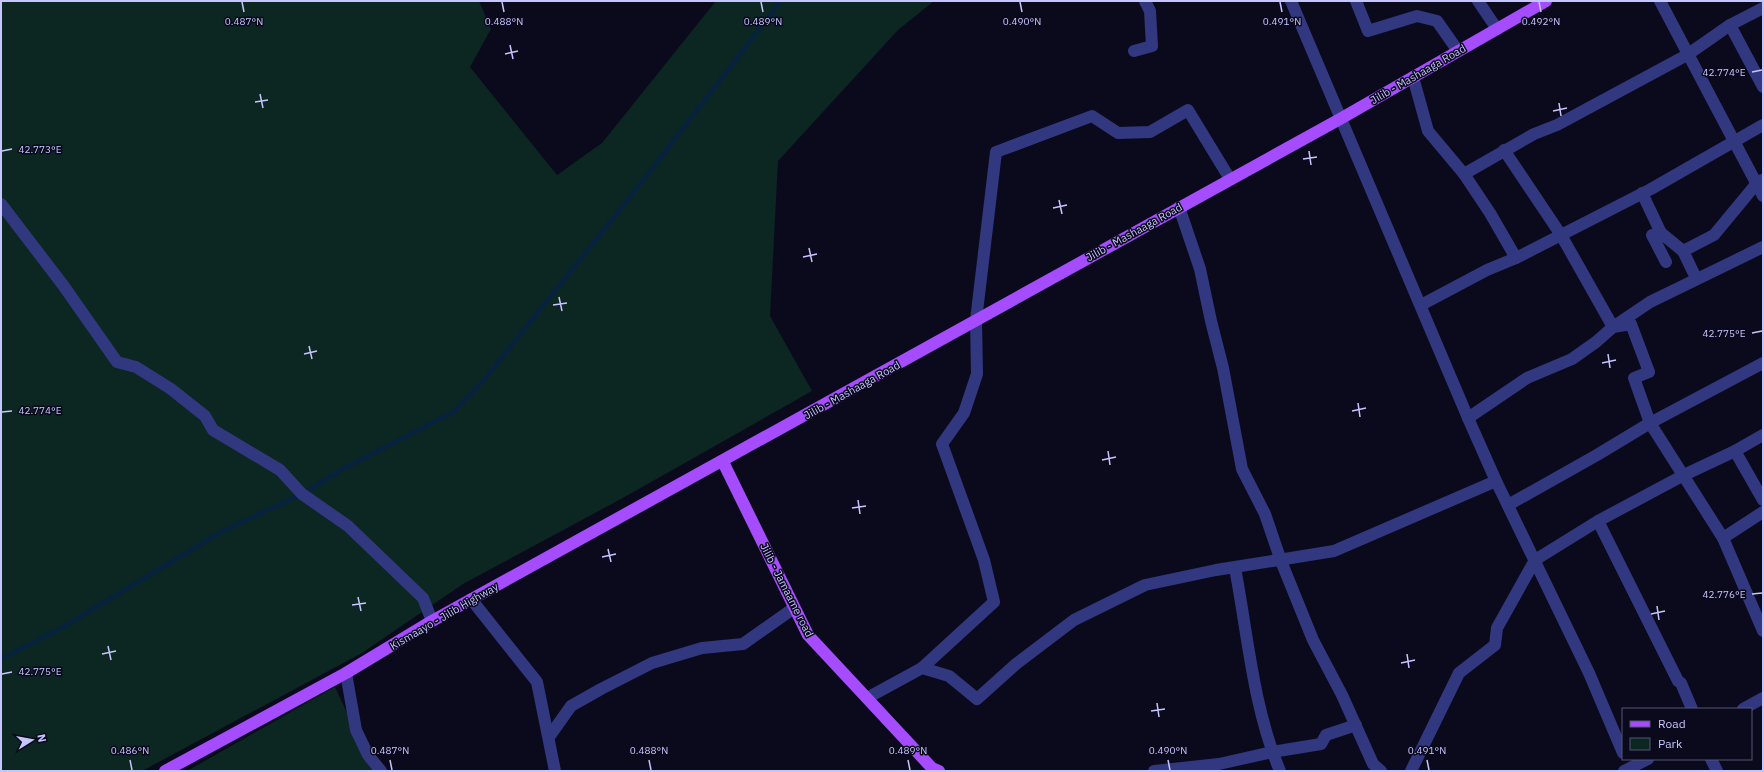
<svg xmlns="http://www.w3.org/2000/svg" width="1764" height="772" viewBox="0 0 1764 772" font-family="'IBM Plex Sans',sans-serif">
<rect width="100%" height="100%" fill="#0b0a1c"/>
<!-- green -->
<g fill="#0c2622">
<path d="M 1,1 L 479,1 L 491,29 L 470,67 L 557,175 L 602,143 L 716,1 L 934,1 L 898,30 L 778,161 L 770,316 L 812,391 L 621,499 L 463,584 L 362,653 L 142,771 L 1,771 Z"/>
<path d="M 335,687 L 374,771 L 187,771 Z"/>
</g>
<g fill="none" stroke-linecap="round" stroke-linejoin="round">
<!-- stream -->
<path stroke="#07223e" stroke-width="4.5" d="M 1,659 L 65,626 L 219,533 L 302,494 L 343,469 L 453,412 L 483,381 L 634,192 L 781,1"/>
<!-- minor -->
<g stroke="#31387f" stroke-width="12">
<path d="M 1291,1 L 1468,418 L 1496,481 L 1589,673 L 1623,753"/>
<path d="M 1356,1 L 1368,31 L 1417,16 L 1437,21 L 1458,51"/>
<path d="M 1478,1 L 1497,29"/>
<path d="M 1660,1 L 1763,196"/>
<path d="M 1730,25 L 1763,87"/>
<path d="M 1134,51 L 1152,46 L 1150,11 L 1145,1"/>
<path d="M 1413,77 L 1428,131 L 1464,174 L 1490,213 L 1516,258"/>
<path d="M 1504,150 L 1561,235 L 1613,327 L 1631,324 L 1649,372 L 1634,378 L 1650,423 L 1723,538 L 1763,631"/>
<path d="M 1464,174 L 1534,134 L 1557,125 L 1687,55 L 1730,25 L 1763,8"/>
<path d="M 1642,193 L 1661,233"/>
<path d="M 1,204 L 63,285 L 117,362 L 136,367 L 171,389 L 205,416 L 213,430 L 280,470 L 302,494 L 348,526 L 423,598 L 432,621"/>
<path d="M 1179,207 L 1200,269 L 1211,321 L 1223,368 L 1242,469 L 1265,514 L 1281,561 L 1313,640 L 1342,695 L 1373,764 L 1381,771"/>
<path d="M 1683,251 L 1696,278"/>
<path d="M 1666,262 L 1652,235 L 1661,233 L 1683,251 L 1714,235 L 1757,183 L 1762,180"/>
<path d="M 1421,305 L 1487,270 L 1516,258 L 1651,189 L 1763,125"/>
<path d="M 1468,418 L 1527,378 L 1572,359 L 1596,342 L 1613,327 L 1650,302 L 1763,247"/>
<path d="M 1735,451 L 1763,500"/>
<path d="M 1508,505 L 1597,455 L 1650,423 L 1763,363"/>
<path d="M 1598,521 L 1678,681 L 1681,683 L 1692,709"/>
<path d="M 1723,538 L 1763,512"/>
<path d="M 1235,568 C 1248,636 1253,707 1280,771"/>
<path d="M 471,599 L 537,682 L 555,771"/>
<path d="M 922,668 L 994,602 L 984,560 L 942,444 L 964,413 L 977,374 L 976,320 L 996,152 L 1092,116 L 1118,133 L 1150,132 L 1188,110 L 1230,179"/>
<path d="M 346,673 L 356,730 L 368,755 L 381,771"/>
<path d="M 867,698 L 922,668 L 949,676 L 977,699 L 1016,664 L 1074,620 L 1145,585 L 1216,570 L 1334,551 L 1496,481"/>
<path d="M 1743,709 L 1763,698"/>
<path d="M 549,737 L 571,706 L 601,689 L 652,663 L 702,648 L 743,644 L 794,608"/>
<path d="M 1711,759 L 1717,771"/>
<path d="M 1154,771 L 1219,764 L 1272,752 L 1321,744 L 1326,735 L 1356,725"/>
<path d="M 1411,771 L 1459,673 L 1495,645 L 1497,628 L 1535,560 L 1598,521 L 1684,475 L 1735,451 L 1763,435"/>
<path d="M 1624,771 L 1648,759"/>
</g>
<!-- major -->
<g stroke="#a64cff" stroke-width="12">
<path d="M 723,462 L 808,635 L 932,768 L 939,771"/>
<path d="M 165,771 L 346,673 L 432,621 L 1340,119 L 1546,1"/>
</g>
</g>
<!-- ticks -->
<path fill="none" stroke="#c5c5ff" stroke-width="1.5" d="M 242,2 L 244,12M 502,2 L 504,12M 761,2 L 763,12M 1020,2 L 1022,12M 1280,2 L 1282,12M 1539,2 L 1541,12M 510,45 L 513,59M 505,54 L 518,51M 1752,72 L 1762,70M 260,94 L 263,108M 255,102 L 268,100M 1559,103 L 1561,116M 1553,111 L 1567,108M 2,151 L 12,149M 1309,151 L 1311,165M 1303,159 L 1317,157M 1059,200 L 1062,214M 1053,208 L 1067,205M 809,248 L 812,262M 803,257 L 817,254M 559,297 L 562,311M 553,305 L 567,303M 1752,333 L 1762,331M 309,346 L 312,359M 304,354 L 317,351M 1608,354 L 1610,368M 1602,363 L 1616,360M 1358,403 L 1360,417M 1352,411 L 1366,408M 2,412 L 12,411M 1108,451 L 1110,465M 1102,460 L 1116,457M 858,500 L 860,514M 852,508 L 866,506M 608,549 L 611,562M 602,557 L 616,554M 1752,594 L 1762,593M 358,597 L 361,611M 352,605 L 366,603M 1657,606 L 1659,620M 1651,614 L 1665,611M 108,646 L 111,660M 102,654 L 116,651M 1407,654 L 1409,668M 1401,663 L 1415,660M 2,674 L 12,672M 1157,703 L 1159,717M 1151,711 L 1165,709M 130,760 L 132,770M 390,760 L 392,770M 649,760 L 651,770M 908,760 L 910,770M 1168,760 L 1170,770M 1427,760 L 1429,770"/>
<g text-anchor="middle" dominant-baseline="central" stroke-width="3" stroke-linejoin="round" paint-order="stroke">
<!-- street labels -->
<g font-size="11" fill="#c5c5ff" stroke="#0b0a1c">
<text transform="translate(1418 74) rotate(-30)">Jilib - Mashaaga Road</text>
<text transform="translate(1134 232) rotate(-29)">Jilib - Mashaaga Road</text>
<text transform="translate(852 390) rotate(-29)">Jilib - Mashaaga Road</text>
<text transform="translate(787 590) rotate(63)">Jilib - Jamaame road</text>
<text transform="translate(444 616) rotate(-30)">Kismaayo - Jilib Highway</text>
</g>
</g>
<g font-size="10" text-anchor="middle" fill="#c5c5ff" stroke="#0b0a1c" stroke-width="3" stroke-linejoin="round" paint-order="stroke">
<text x="244" y="25">0.487°N</text>
<text x="504" y="25">0.488°N</text>
<text x="763" y="25">0.489°N</text>
<text x="1022" y="25">0.490°N</text>
<text x="1282" y="25">0.491°N</text>
<text x="1541" y="25">0.492°N</text>
<text x="1724" y="76">42.774°E</text>
<text x="40" y="153">42.773°E</text>
<text x="1724" y="337">42.775°E</text>
<text x="40" y="414">42.774°E</text>
<text x="1724" y="598">42.776°E</text>
<text x="40" y="675">42.775°E</text>
<text x="130" y="754">0.486°N</text>
<text x="390" y="754">0.487°N</text>
<text x="649" y="754">0.488°N</text>
<text x="908" y="754">0.489°N</text>
<text x="1168" y="754">0.490°N</text>
<text x="1427" y="754">0.491°N</text>
</g>
<!-- border -->
<rect width="1764" height="772" fill="none" stroke="#c5c5ff" stroke-width="4"/>
<!-- legend -->
<rect x="1622" y="708" width="130" height="52" fill="#0b0a1c" stroke="#555577"/>
<rect x="1630" y="721" width="20" height="6" fill="#a64cff" stroke="#555577"/>
<text x="1658" y="728" font-size="12" fill="#c5c5ff">Road</text>
<rect x="1630" y="738" width="20" height="12" fill="#0c2622" stroke="#555577"/>
<text x="1658" y="748" font-size="12" fill="#c5c5ff">Park</text>
<!-- north arrow -->
<g transform="translate(32 740) rotate(79)" stroke="#0b0a1c" stroke-width="3" paint-order="stroke">
<path d="M0-3L7 15L0 10L-7 15Z" fill="#c5c5ff"/>
<text y="-6" font-size="11" font-weight="bold" text-anchor="middle" fill="#c5c5ff">N</text>
</g>
</svg>
